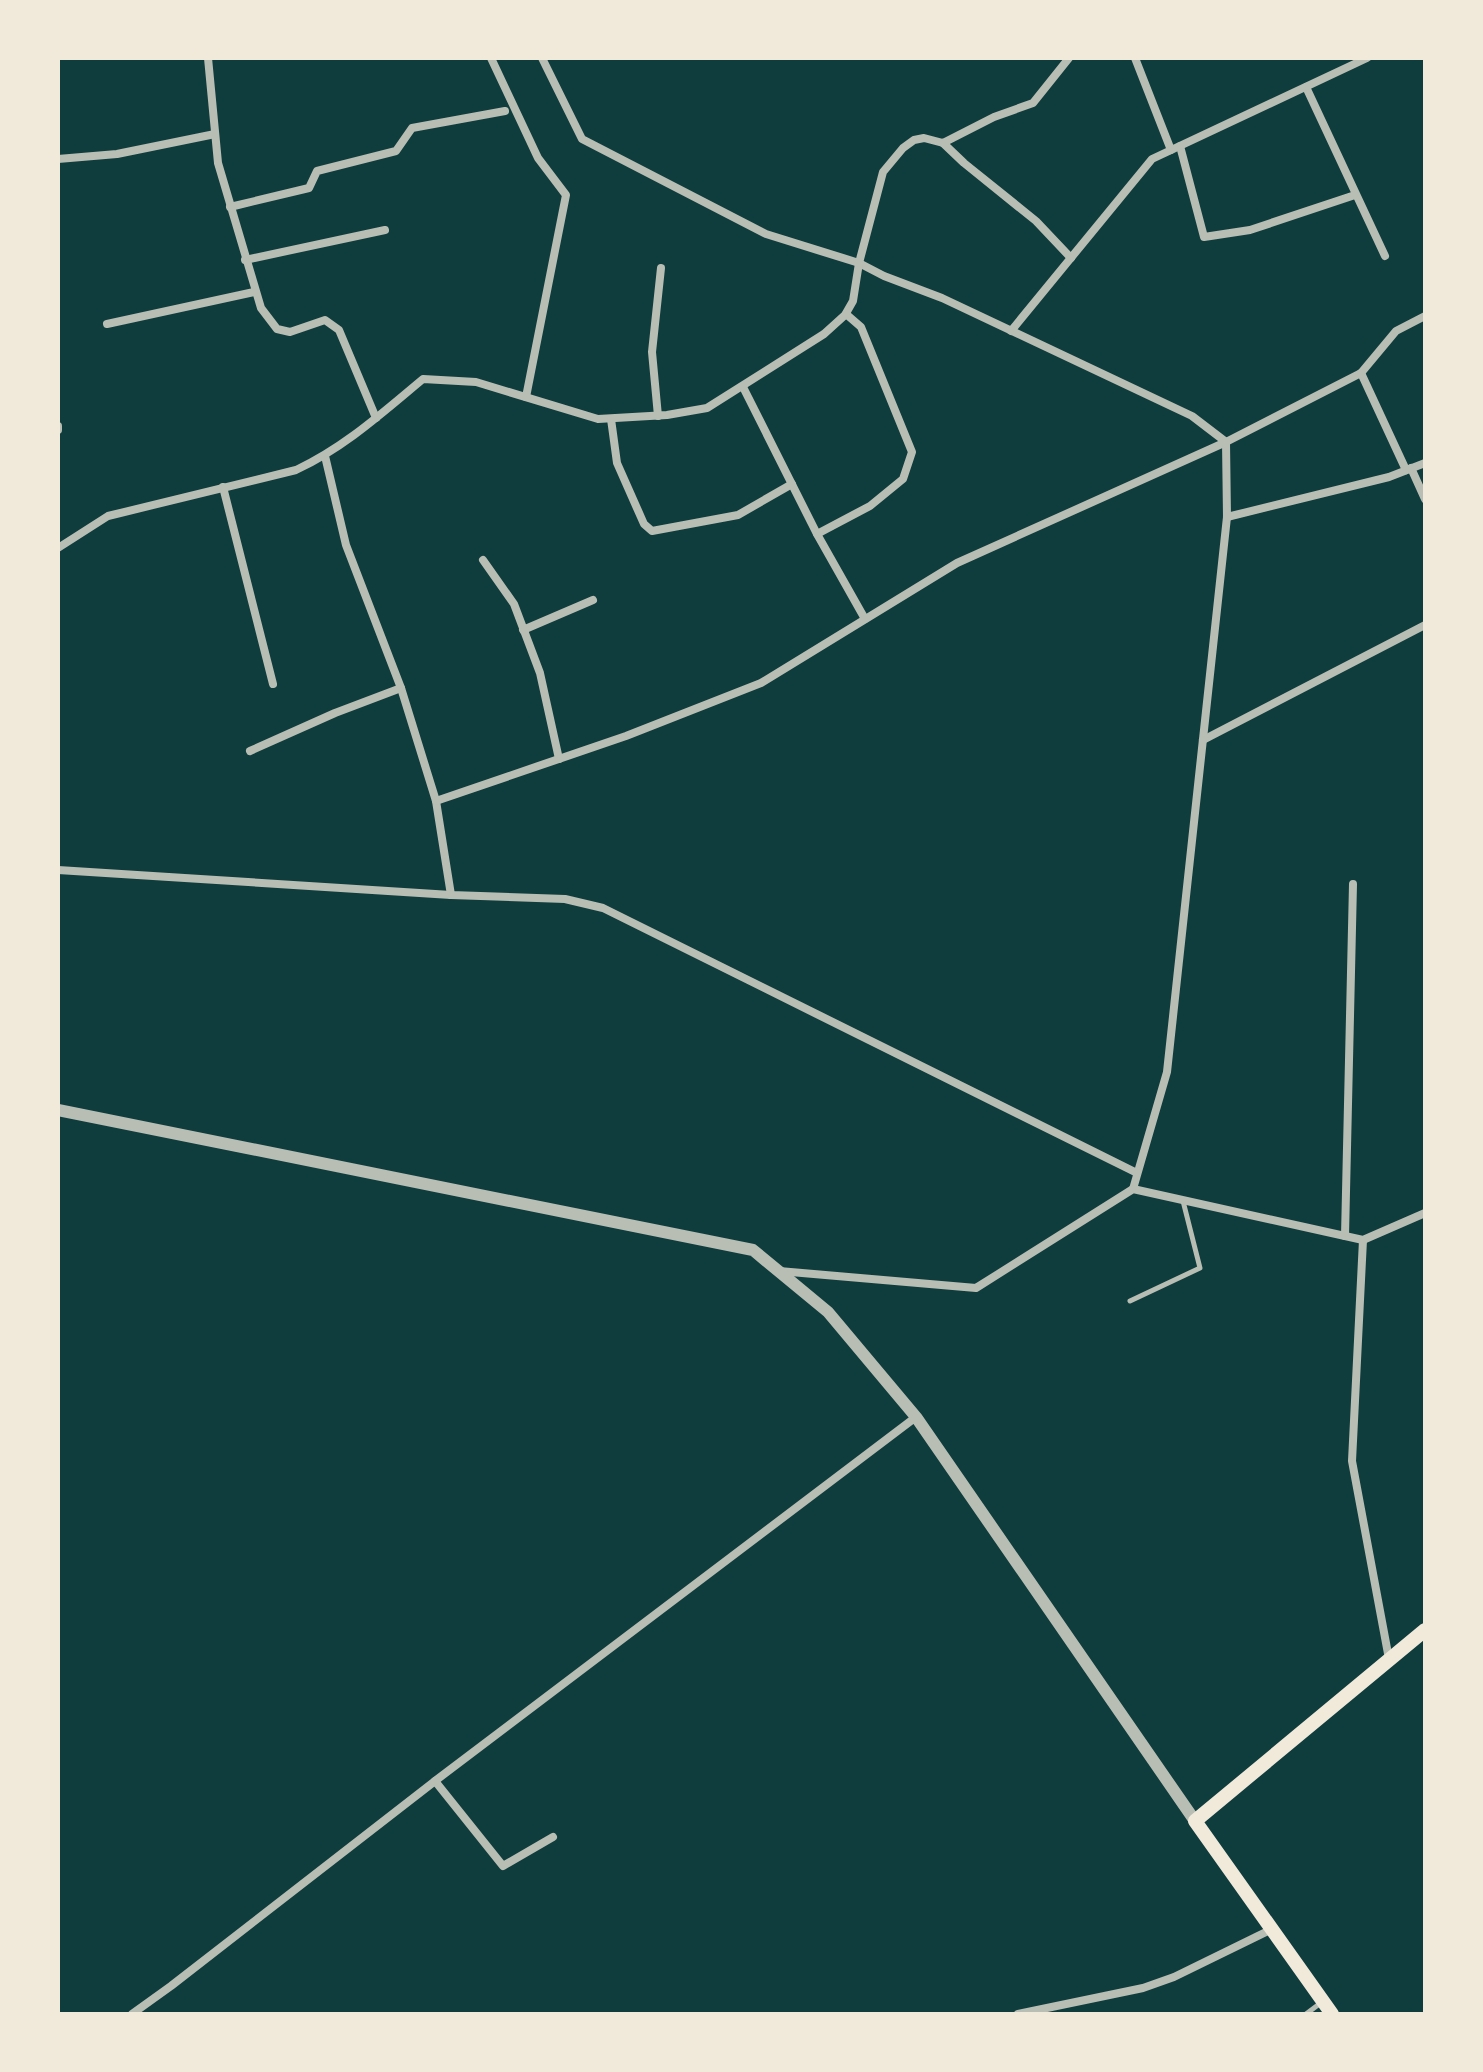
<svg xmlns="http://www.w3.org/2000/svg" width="1483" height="2072" viewBox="0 0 1483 2072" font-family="Ubuntu,sans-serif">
<rect width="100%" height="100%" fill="#0f3d3e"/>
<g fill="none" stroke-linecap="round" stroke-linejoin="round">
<!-- service -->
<g stroke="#b8beb3" stroke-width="5">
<path d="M 1130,1301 L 1200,1268 L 1183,1201"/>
<path d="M 1306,2014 L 1322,2002"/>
</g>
<!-- minor -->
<g stroke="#b8beb3" stroke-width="8">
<path d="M 208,58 L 218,163 L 261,308 L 277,329 L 290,332 L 325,320 L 339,330 L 376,418"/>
<path d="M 491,58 L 538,158 L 566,195 L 526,397"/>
<path d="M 542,58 L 582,139 L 766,234 L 859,263 L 884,276 L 942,298 L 1192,416 L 1226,442"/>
<path d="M 1135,58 L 1171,150"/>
<path d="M 1306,87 L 1385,256"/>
<path d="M 943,143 L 964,163 L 1036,221 L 1071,258"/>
<path d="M 1180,146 L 1204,237 L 1250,230 L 1355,195"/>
<path d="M 58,159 L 117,154 L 215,134"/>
<path d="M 230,207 L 309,188 L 317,171 L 396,151 L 412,128 L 505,111"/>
<path d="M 245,260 L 385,230"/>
<path d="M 107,324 L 254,292"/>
<path d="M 1011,331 L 1152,159 L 1367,58"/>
<path d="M 1361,373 L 1406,470"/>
<path d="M 743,387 L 817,534 L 865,619"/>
<path d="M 658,416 L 652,352 L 661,268"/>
<path d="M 611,419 L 617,463 L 644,524 L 652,531 L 738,515 L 792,484"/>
<path d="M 58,426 L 58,430"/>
<path d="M 325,456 L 346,545 L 401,688 L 436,801 L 451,895"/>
<path d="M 1411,468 L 1425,499"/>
<path d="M 223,487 L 273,684"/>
<path d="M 1227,517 L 1389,477 L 1425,463"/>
<path d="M 817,534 L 870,506 L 903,479 L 912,452 L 861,327 L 846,314"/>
<path d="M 58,548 L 108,516 L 296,470 C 345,447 382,413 423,379 L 476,382 L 598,419 L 667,415 L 707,408 L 824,334 L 845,315 L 853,301 L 859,263 L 883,172 L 903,148 L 914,140 L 924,138 L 943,143 L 994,117 L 1033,103 L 1069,58"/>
<path d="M 483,560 L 514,604 L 540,673 L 559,759"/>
<path d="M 523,630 L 593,600"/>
<path d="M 1203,740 L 1425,625"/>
<path d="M 250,751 L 335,713 L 401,688"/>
<path d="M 436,801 L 626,736 L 761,683 L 957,563 L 1226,442 L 1361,373 L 1396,331 L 1425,316"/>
<path d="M 58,870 L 451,895 L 565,899 L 603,908 L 1137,1173"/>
<path d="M 1133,1189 L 1167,1072 L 1227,517 L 1226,442"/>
<path d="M 1345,1236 L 1353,884"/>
<path d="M 1363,1240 L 1352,1461 L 1389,1659"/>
<path d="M 779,1271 L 976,1288 L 1133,1189 L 1363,1240 L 1425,1213"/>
<path d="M 435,1781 L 503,1866 L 553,1837"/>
<path d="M 132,2014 L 171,1986 L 435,1781 L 916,1417"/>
<path d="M 1018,2014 L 1143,1988 L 1174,1977 L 1272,1929"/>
</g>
<!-- tertiary -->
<path stroke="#b8beb3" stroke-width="12" d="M 58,1110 L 753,1250 L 828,1312 L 916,1417 L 1195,1821"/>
<!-- primary -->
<path stroke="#f1e9da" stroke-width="14" d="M 1332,2014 L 1195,1821 L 1425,1630"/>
</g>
<!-- border -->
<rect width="1483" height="2072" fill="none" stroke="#f1e9da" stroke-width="120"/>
</svg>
